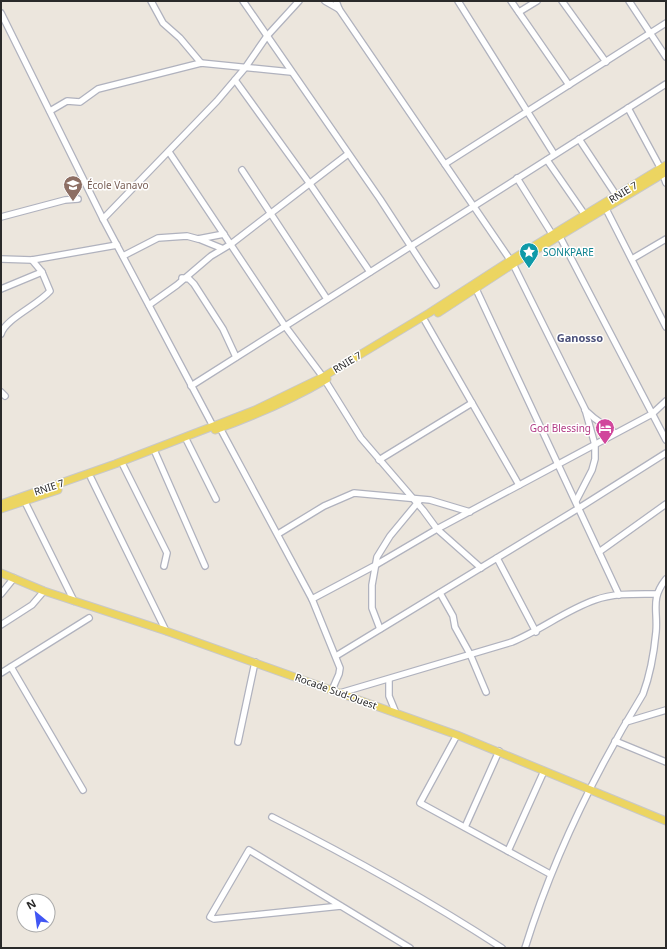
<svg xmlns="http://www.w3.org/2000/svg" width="667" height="949" viewBox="0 0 667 949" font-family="'Noto Sans',sans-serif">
<rect width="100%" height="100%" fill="#ece6dd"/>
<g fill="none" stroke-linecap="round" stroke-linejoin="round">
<defs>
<g id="minor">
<path d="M 151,1 L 163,23 L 180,38 L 201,63"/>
<path d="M 243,1 L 380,199 L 436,285"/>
<path d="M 325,1 L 339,9"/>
<path d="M 336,1 L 339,9 L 513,264 L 585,409 L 595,445 L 595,459 L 592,470 L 576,501"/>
<path d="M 458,1 L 554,154"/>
<path d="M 511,1 L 569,85"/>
<path d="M 562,1 L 606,62"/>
<path d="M 629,1 L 666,57"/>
<path d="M 519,12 L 537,1"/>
<path d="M 1,13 L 103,219 L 214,428"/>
<path d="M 235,80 L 310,184 L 370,272"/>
<path d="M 628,108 L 661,169 L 666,183"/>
<path d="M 50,111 L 67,101 L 80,102 L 98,89 L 201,63 L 291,72"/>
<path d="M 579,139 L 616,195"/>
<path d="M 169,152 L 285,326 L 323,377 L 361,438 L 423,510 L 437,529 L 481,568"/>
<path d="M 547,160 L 585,215"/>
<path d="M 445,164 L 666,23"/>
<path d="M 242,170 L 327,299"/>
<path d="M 517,178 L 552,234"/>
<path d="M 606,209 L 666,327"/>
<path d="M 1,217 L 65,200 L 78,199"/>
<path d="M 103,219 L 217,101 L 245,68 L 267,36 L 299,1"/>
<path d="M 560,237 L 666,440"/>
<path d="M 199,239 L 221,248"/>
<path d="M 123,256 L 158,238 L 187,236 L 198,239 L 224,234"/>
<path d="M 1,259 L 32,260 L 117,245"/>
<path d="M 632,259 L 666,239"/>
<path d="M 182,278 L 189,279 L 194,284 L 223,329 L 236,357"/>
<path d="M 1,289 L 42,272"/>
<path d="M 476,289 L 619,595"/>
<path d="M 149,305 L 177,285 L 211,256 L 231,244 L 348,154"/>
<path d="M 425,321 L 519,485"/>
<path d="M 1,334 C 5,319 38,305 50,291 L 42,272 L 32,260"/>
<path d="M 191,386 L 666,84"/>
<path d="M 1,392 L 5,396"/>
<path d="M 585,410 L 594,418 L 615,433"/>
<path d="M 220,428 L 312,599 L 340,668 L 339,674 L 332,690"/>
<path d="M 187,441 L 216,499"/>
<path d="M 155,452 L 205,566"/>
<path d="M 379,460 L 472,403"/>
<path d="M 123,465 L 167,553 L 164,566"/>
<path d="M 91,478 L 166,631"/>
<path d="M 25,502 L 74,601"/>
<path d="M 278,534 L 324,506 L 354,493 L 430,500 L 470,512"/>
<path d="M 599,552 L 666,504"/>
<path d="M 497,558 L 536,632"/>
<path d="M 440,593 L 453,616 L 455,627 L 470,654 L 486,692"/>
<path d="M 1,594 L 14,578"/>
<path d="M 312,599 L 374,566 L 437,529 L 652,414 L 666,401"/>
<path d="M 1,625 L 32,605 L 44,591"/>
<path d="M 380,629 L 372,608 L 372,585 L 377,557 L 390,536 L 419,501"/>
<path d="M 336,656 L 579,508 L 666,453"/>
<path d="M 11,667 L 83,790"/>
<path d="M 1,673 L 89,618"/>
<path d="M 389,680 L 389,696 L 396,713"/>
<path d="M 340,693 L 512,642 C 541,630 566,610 595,600 C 614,593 636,594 656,594"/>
<path d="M 626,722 L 666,710"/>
<path d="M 457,735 L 420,803 L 550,874"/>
<path d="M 615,741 L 666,762"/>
<path d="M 238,742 L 255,662"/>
<path d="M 272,817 C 351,857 428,900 502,948"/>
<path d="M 465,827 L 499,751"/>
<path d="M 508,851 L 544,771"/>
<path d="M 341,906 L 214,919 L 210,917 L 249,850 L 410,948"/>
<path d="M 525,948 C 553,858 594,774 643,694 C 650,675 654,653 656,632 C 658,610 650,599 666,579"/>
</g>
<g id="major">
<path d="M 438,313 L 513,264 L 666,172"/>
<path d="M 215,430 C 254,416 291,400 327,379"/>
<path d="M 1,504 L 115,464 L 255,410 L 323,377 L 429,313 L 511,260 L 666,165"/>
<path d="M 1,509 L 58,490"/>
<path d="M 1,573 L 44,591 L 166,631 L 457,735 L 666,821"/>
</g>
</defs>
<!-- minor casing -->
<use href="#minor" stroke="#b0b2be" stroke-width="8"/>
<!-- major casing -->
<use href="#major" stroke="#c8c8c8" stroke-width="9"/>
<!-- minor -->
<use href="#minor" stroke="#fff" stroke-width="5.5"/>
<!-- major -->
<use href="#major" stroke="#ecd561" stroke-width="7"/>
</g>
<!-- icons -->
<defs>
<symbol id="school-pin" viewBox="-11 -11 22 30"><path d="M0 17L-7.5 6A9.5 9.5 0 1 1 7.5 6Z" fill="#8d6e63" stroke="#fff"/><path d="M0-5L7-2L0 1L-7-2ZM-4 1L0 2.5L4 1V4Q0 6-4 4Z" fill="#fff"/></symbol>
<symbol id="sight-pin" viewBox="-11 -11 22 30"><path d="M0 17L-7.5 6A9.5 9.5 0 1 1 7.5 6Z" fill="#0f9aa8" stroke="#fff"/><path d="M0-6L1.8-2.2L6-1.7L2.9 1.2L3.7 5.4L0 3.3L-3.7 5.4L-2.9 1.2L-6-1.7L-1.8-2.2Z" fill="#fff"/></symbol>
<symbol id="hotel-pin" viewBox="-11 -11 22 30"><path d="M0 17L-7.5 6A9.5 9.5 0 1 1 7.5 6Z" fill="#d1479c" stroke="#fff"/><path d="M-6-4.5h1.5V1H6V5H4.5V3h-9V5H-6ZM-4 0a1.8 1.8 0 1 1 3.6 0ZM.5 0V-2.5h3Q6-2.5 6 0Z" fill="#fff"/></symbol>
</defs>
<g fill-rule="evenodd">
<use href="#school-pin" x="62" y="174" width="22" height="30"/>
<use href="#sight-pin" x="518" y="241" width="22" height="30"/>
<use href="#hotel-pin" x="594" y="417" width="22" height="30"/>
</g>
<g text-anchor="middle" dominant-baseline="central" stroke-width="3" stroke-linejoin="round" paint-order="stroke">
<!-- education labels -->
<g font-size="10" fill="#785e54" stroke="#fff" text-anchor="start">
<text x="87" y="185">École Vanavo</text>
</g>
<!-- street labels -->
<g font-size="10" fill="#2a2a2a" stroke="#fff">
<text transform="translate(623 192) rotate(-31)">RNIE 7</text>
<text transform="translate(347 362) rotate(-31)">RNIE 7</text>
<text transform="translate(49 487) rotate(-18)">RNIE 7</text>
<text transform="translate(336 691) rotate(20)">Rocade Sud-Ouest</text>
</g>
<!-- culture labels -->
<g font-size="10" fill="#0d838f" stroke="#fff" text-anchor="start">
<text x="543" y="252">SONKPARE</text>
</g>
<!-- hotel labels -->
<g font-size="10" fill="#b23c85" stroke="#fff" text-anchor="end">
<text x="591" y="428">God Blessing</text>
</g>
<!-- neighbourhood labels -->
<g font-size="11" font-weight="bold" fill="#4c517a" stroke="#fff">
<text x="580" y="337">Ganosso</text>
</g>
</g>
<!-- border -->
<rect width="667" height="949" fill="none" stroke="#2a2a2a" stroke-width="4"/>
<!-- north arrow -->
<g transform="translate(36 913) rotate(331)"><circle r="19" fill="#ffffff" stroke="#aaaaaa"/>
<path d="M0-3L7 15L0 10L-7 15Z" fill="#4156f4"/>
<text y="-6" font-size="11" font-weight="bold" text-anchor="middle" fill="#2a2a2a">N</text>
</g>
</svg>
